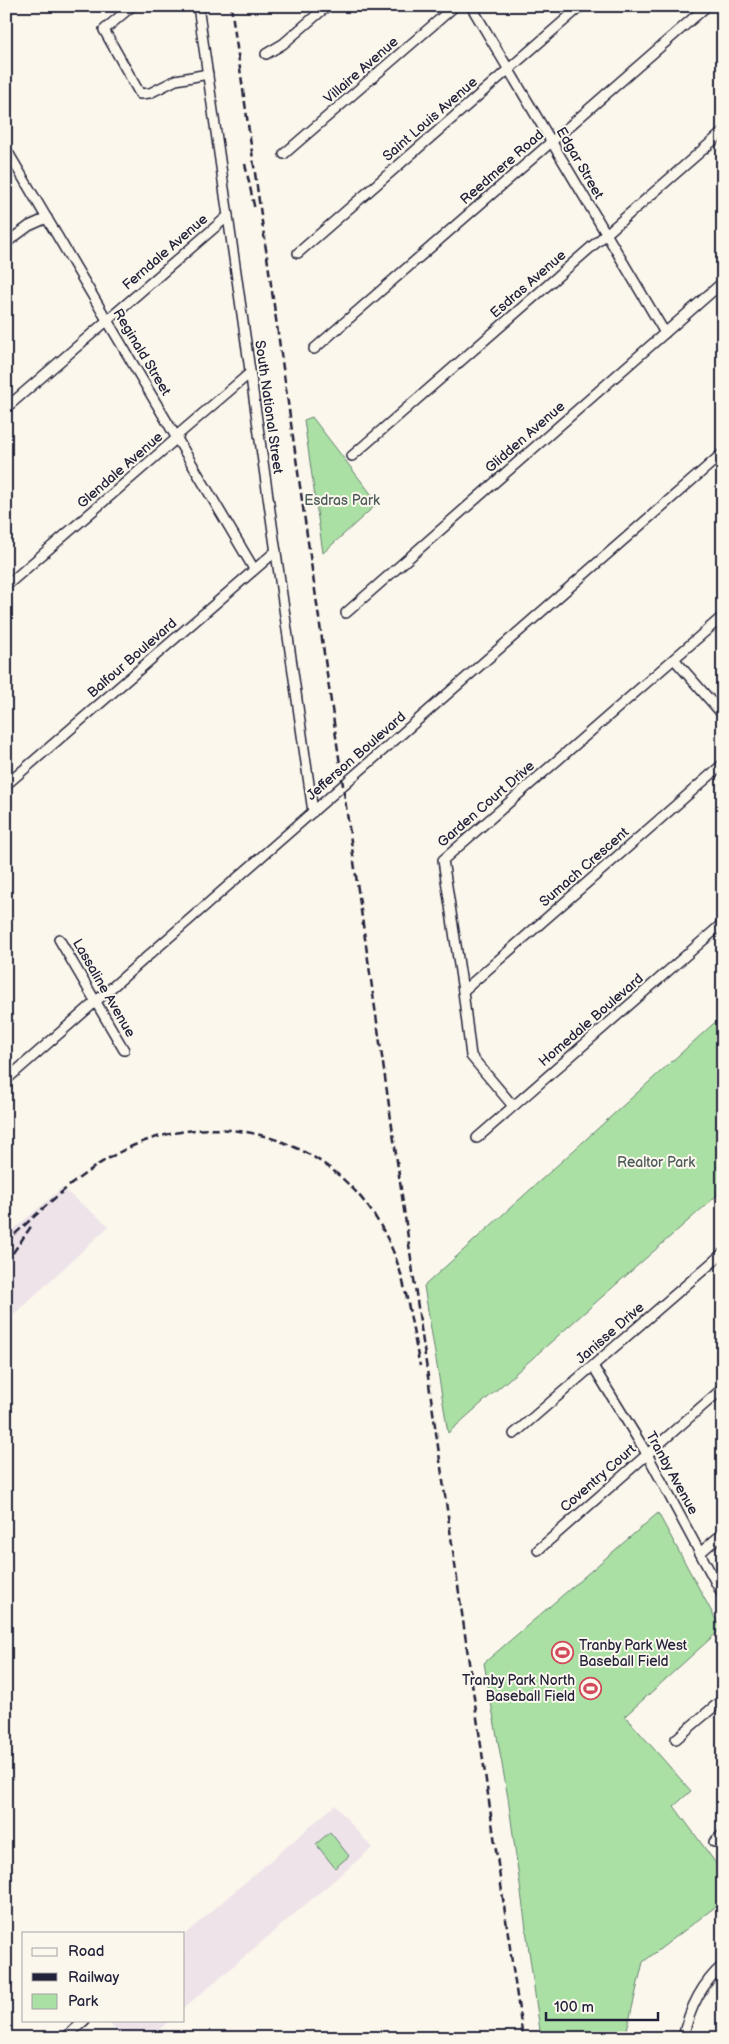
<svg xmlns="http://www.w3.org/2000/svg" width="729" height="2044" viewBox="0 0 729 2044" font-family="'Balsamiq Sans',sans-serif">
<rect width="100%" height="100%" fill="#fbf7ec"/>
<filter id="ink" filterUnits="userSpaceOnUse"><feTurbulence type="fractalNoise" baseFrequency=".02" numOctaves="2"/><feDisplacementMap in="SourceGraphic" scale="10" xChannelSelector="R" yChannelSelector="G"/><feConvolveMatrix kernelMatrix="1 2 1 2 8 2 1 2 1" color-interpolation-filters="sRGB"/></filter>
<g filter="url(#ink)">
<!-- built -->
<g fill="#eee3e9">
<path d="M 62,1188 L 109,1226 L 6,1322 L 6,1236 Z"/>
<path d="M 335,1805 L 372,1848 L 184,2008 L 184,1935 Z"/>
<path d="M 107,2020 L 170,2020 L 149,2038 L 122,2038 Z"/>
</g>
<!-- green -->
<g fill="#aae0a4" stroke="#668170">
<path d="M 312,417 L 378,503 L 323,553 L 304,420 Z"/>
<path d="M 723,1015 L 723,1190 L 448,1433 L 424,1286 Z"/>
<path d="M 658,1513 L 721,1629 L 625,1716 L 691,1791 L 674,1806 L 723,1873 L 723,1901 L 643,1962 L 625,2038 L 541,2038 L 508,1798 L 484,1663 Z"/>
<path d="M 330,1832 L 349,1856 L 335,1868 L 316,1844 Z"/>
</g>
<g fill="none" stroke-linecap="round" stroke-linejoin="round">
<defs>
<g id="minor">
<path d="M 132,6 L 104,30 L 140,94 L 150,93 L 176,80 L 208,74"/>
<path d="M 198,6 L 313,812"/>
<path d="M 471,6 L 665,333"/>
<path d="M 266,54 L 283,44 L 327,6"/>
<path d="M 6,149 L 254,569"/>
<path d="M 284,154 L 455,6"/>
<path d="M 6,243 L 29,226 L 47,218"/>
<path d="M 298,253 L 581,6"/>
<path d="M 314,349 L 707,6"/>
<path d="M 6,408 L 228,216"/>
<path d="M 352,456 L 723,132"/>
<path d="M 6,586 L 177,438 L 180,433 L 250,373"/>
<path d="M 346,613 L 723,282"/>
<path d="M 674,659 L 723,715"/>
<path d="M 6,785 L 276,551"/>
<path d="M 59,939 L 124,1050"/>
<path d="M 463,991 L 723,764"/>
<path d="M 6,1080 L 723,453"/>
<path d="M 513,1106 L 471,1056 L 463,991 L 443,860 L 723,616"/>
<path d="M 477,1138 L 723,923"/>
<path d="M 593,1366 L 647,1454 L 723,1596"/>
<path d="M 514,1434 L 723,1253"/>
<path d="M 538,1550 L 723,1388"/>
<path d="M 700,1553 L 723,1533"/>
<path d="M 676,1739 L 723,1699"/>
<path d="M 714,1842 L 723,1834"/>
<path d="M 65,2038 L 85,2020"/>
<path d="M 683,2038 C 689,2010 701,1984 723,1965"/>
</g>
</defs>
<!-- minor casing -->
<use href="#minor" stroke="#22223b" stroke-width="12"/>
<!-- minor -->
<use href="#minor" stroke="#fbf7ec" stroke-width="9"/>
<!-- rail -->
<g stroke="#22223b" stroke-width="2.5" stroke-dasharray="8 4" stroke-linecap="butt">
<path d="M 231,6 L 523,2038"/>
<path d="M 245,164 L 255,210"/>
<path d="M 6,1242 C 41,1211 76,1175 118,1153 C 218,1100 341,1138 389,1242 C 407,1280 411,1325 420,1366"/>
<path d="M 6,1263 L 32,1225"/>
</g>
</g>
</g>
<!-- icons -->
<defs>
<symbol id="stadium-ring" viewBox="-11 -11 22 22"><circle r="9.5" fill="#fbf7ec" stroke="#d1495b" stroke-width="1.5"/><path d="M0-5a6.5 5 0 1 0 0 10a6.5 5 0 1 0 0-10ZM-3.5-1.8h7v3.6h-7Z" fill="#d1495b"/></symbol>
</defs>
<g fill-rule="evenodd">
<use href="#stadium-ring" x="550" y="1640" width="25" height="25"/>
<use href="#stadium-ring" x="578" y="1676" width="25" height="25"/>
</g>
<g text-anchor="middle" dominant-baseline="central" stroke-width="4" stroke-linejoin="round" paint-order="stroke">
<!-- street labels -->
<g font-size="14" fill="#22223b" stroke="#fbf7ec">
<text transform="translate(361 70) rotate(-41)">Villaire Avenue</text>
<text transform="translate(430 119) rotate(-41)">Saint Louis Avenue</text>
<text transform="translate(580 163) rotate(60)">Edgar Street</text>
<text transform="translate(502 167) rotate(-41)">Reedmere Road</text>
<text transform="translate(165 252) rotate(-41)">Ferndale Avenue</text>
<text transform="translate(528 284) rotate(-41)">Esdras Avenue</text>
<text transform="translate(142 352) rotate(59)">Reginald Street</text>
<text transform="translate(269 407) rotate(82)">South National Street</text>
<text transform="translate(525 437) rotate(-41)">Glidden Avenue</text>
<text transform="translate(120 470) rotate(-41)">Glendale Avenue</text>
<text transform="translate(132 658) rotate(-41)">Balfour Boulevard</text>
<text transform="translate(356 756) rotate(-41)">Jefferson Boulevard</text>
<text transform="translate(486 804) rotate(-41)">Garden Court Drive</text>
<text transform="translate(584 867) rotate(-41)">Sumach Crescent</text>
<text transform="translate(104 988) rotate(60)">Lassaline Avenue</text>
<text transform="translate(591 1020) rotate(-41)">Homedale Boulevard</text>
<text transform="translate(610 1333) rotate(-41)">Janisse Drive</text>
<text transform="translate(672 1473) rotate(61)">Tranby Avenue</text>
<text transform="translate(598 1478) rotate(-41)">Coventry Court</text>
</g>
<!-- park labels -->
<g font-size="14" fill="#4b5b5a" stroke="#fbf7ec">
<text x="342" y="500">Esdras Park</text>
<text x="656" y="1162">Realtor Park</text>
</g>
<!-- poi labels -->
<g font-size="14" fill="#22223b" stroke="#fbf7ec" text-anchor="start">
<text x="579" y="1645">Tranby Park West<tspan x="579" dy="16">Baseball Field</tspan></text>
<text x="575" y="1680" text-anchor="end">Tranby Park North<tspan x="575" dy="16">Baseball Field</tspan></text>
</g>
</g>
<!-- margin -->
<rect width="729" height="2044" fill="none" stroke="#fbf7ec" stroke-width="25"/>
<rect x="12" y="12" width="704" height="2019" fill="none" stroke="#22223b" stroke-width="2" filter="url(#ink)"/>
<!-- legend -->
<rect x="22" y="1932" width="162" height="90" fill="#fbf7ec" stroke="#a4a2a5"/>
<rect x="32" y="1948" width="25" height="8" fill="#fbf7ec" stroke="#a4a2a5"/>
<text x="68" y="1956" font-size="15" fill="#22223b">Road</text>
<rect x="32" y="1973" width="25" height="8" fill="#22223b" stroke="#a4a2a5"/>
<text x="68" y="1982" font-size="15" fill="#22223b">Railway</text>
<rect x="32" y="1994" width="25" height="15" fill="#aae0a4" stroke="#a4a2a5"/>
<text x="68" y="2006" font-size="15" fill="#22223b">Park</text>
<!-- scale -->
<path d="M546 2012v8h112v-8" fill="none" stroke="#22223b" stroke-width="2.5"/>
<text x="554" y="2012" font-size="15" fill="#22223b" stroke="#fbf7ec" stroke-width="4" paint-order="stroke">100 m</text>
</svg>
